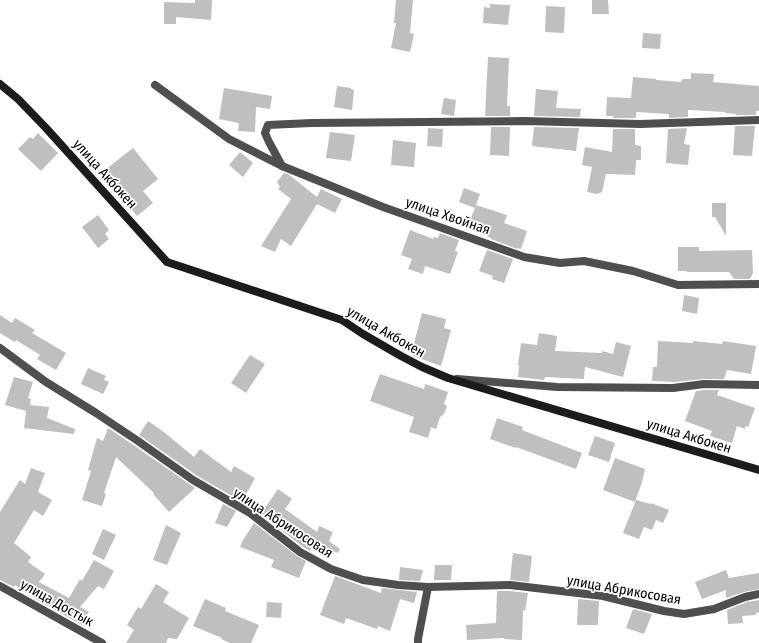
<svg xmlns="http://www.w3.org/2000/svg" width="759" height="643" viewBox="0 0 759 643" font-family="'Fira Sans Condensed',sans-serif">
<rect width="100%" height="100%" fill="#fff"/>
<!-- building -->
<g fill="#bfbfbf">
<path d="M 195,0 L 212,0 L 211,20 L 176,17 L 176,24 L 164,24 L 164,2 L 195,3 Z"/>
<path d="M 396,0 L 413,0 L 410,33 L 414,34 L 410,52 L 391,48 L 396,23 L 394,23 Z"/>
<path d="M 592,0 L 608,0 L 609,14 L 592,14 Z"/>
<path d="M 490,4 L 510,5 L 508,25 L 483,23 L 484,7 L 490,8 Z"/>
<path d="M 546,6 L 565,7 L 564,33 L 545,32 Z"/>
<path d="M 643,33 L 661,34 L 660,49 L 642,48 Z"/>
<path d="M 488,57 L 509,58 L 507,106 L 510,106 L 510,116 L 485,116 Z"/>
<path d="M 691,73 L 714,74 L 713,82 L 759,86 L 759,111 L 756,111 L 756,115 L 736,115 L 736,114 L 725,113 L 725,112 L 688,110 L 688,117 L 669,118 L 669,114 L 636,112 L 636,118 L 613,118 L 613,116 L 606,116 L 607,97 L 631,98 L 633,77 L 656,79 L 656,80 L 681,82 L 682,79 L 691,79 Z"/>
<path d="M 337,86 L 351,88 L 351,89 L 354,90 L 352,110 L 334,107 Z"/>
<path d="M 224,88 L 272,96 L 270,109 L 256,107 L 255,132 L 238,131 L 239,123 L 219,119 Z"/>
<path d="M 536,89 L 558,91 L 556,108 L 581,109 L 580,117 L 534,116 Z"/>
<path d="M 444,98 L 456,100 L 454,116 L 441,114 Z"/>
<path d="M 735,126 L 755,126 L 752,156 L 733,155 Z"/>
<path d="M 491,127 L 510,127 L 509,156 L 490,155 Z"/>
<path d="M 534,127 L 579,128 L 576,151 L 532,146 Z"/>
<path d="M 428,128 L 443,129 L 442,147 L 427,146 Z"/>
<path d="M 687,128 L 684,144 L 690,145 L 688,165 L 666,163 L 668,129 Z"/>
<path d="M 613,129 L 635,129 L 635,145 L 641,146 L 641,160 L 636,160 L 635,175 L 606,174 L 602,192 L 597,194 L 587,192 L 592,167 L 582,165 L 585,147 L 612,152 Z"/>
<path d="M 330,132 L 355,135 L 351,161 L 326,158 Z"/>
<path d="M 38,133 L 58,153 L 41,171 L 18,149 L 30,137 L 33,139 Z"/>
<path d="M 393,140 L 416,143 L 414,167 L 391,165 Z"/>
<path d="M 133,148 L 158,179 L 143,191 L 153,203 L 137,216 L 120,195 L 123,192 L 105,170 Z"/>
<path d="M 240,152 L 253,163 L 243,177 L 229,165 Z"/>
<path d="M 284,173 L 288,174 L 317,197 L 321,189 L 342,199 L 335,213 L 317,204 L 291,246 L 281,239 L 275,252 L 261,246 L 291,199 L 278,189 L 280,187 L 277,182 Z"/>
<path d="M 464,188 L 480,194 L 475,208 L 459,202 Z"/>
<path d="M 712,203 L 726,203 L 726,236 L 715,217 L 712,217 Z"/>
<path d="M 476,205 L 507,215 L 504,223 L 527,231 L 521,249 L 517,248 L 517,249 L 491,239 L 491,238 L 467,228 Z"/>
<path d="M 98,215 L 109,230 L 105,234 L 109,239 L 98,248 L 82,227 Z"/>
<path d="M 410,230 L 433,239 L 434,237 L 438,238 L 440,233 L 459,240 L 455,251 L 458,252 L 450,274 L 425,266 L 423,274 L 408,269 L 412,259 L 401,255 Z"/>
<path d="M 678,247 L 699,247 L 699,251 L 752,250 L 753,273 L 750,279 L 734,279 L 729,272 L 687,272 L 687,271 L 678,271 Z"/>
<path d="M 487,250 L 513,259 L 504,283 L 492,279 L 493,276 L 479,271 Z"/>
<path d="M 684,295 L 699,298 L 697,314 L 682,311 Z"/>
<path d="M 422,313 L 446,319 L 444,328 L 451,330 L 441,366 L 413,356 L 416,347 L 413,347 Z"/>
<path d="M 0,315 L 12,323 L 15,318 L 35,330 L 32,333 L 66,353 L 56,370 L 37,359 L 40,355 L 16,340 L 15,342 L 0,333 Z"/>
<path d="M 539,333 L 557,336 L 555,351 L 602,353 L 602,351 L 613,354 L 616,342 L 631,346 L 623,377 L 585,367 L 584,379 L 545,377 L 544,380 L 518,377 L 519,365 L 518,365 L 521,343 L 537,345 Z"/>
<path d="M 658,341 L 693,343 L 693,341 L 722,344 L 723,341 L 756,346 L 751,374 L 727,370 L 724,379 L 703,379 L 675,382 L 652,381 L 653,367 L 657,367 Z"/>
<path d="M 250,355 L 265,364 L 246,393 L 231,383 Z"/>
<path d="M 88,368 L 106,376 L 104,380 L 109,382 L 103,394 L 81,384 Z"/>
<path d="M 380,374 L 424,389 L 425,384 L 448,392 L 444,404 L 447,406 L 444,414 L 440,417 L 436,429 L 431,427 L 428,438 L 409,432 L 414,417 L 370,401 Z"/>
<path d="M 14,377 L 33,382 L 28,398 L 31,399 L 30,405 L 49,407 L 47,418 L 75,429 L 74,434 L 24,428 L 26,411 L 5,405 Z"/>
<path d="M 704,390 L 719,390 L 717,395 L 755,408 L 748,427 L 745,426 L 745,429 L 737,426 L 732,443 L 710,436 L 712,431 L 685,421 L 696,391 Z"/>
<path d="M 497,418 L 523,427 L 522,430 L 582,453 L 576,469 L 516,447 L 516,448 L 490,439 Z"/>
<path d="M 148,421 L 164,432 L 194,457 L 200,449 L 231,472 L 234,466 L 255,478 L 242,502 L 196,475 L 139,435 Z"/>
<path d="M 108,428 L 135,446 L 195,488 L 169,512 L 153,494 L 154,493 L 116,457 L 104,493 L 106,494 L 102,506 L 82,500 L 91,471 L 88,470 L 97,438 L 103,441 Z"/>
<path d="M 595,436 L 615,443 L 609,462 L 588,455 Z"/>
<path d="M 615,458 L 645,469 L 642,482 L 635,502 L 603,490 Z"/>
<path d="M 31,468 L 45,473 L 38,492 L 52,500 L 43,516 L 34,510 L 14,543 L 31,557 L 28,562 L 45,574 L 39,582 L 69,598 L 80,579 L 82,581 L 94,560 L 114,571 L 104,589 L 98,586 L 80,607 L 89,612 L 82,625 L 39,601 L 15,585 L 14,587 L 0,580 L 0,512 L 20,480 L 25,484 Z"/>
<path d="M 278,489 L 292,499 L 285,509 L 317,532 L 319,526 L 333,532 L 329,541 L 340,549 L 338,553 L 313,543 L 310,551 L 303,547 L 261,514 Z"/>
<path d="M 636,500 L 651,504 L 651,503 L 669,510 L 663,523 L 656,520 L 652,530 L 644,527 L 639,539 L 623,533 Z"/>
<path d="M 223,504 L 236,511 L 227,527 L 215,523 Z"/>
<path d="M 254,523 L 297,556 L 306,561 L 299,578 L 271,567 L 274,560 L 240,547 L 243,540 Z"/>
<path d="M 166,525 L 181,533 L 167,565 L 153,560 Z"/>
<path d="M 103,529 L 116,535 L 104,560 L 92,554 Z"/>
<path d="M 513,553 L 532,556 L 529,582 L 510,580 Z"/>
<path d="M 435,565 L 452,565 L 451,580 L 434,580 Z"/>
<path d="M 400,567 L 423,570 L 420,581 L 399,580 Z"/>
<path d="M 726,570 L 729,578 L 759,573 L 759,589 L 744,592 L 726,598 L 726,590 L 702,599 L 695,582 Z"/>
<path d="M 335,576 L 381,593 L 382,588 L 417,592 L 414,603 L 400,599 L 390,631 L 378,626 L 377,629 L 346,618 L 344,624 L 320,615 Z"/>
<path d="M 156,584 L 169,592 L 163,602 L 189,618 L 177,639 L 168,638 L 166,643 L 126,643 L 134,630 L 127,625 L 138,607 L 141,609 Z"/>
<path d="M 497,591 L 510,591 L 528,593 L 525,611 L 523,610 L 522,640 L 504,639 L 504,638 L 467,640 L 466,625 L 496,623 Z"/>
<path d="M 205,599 L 226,608 L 225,611 L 259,625 L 251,643 L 230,643 L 221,639 L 222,638 L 193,626 Z"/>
<path d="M 578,599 L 599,601 L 598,625 L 577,625 Z"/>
<path d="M 759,600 L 759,612 L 756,613 L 756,615 L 742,616 L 743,623 L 728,624 L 727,610 L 747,602 Z"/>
<path d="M 267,602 L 282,603 L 281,618 L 266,617 Z"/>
<path d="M 633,609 L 652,614 L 644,634 L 626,628 Z"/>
</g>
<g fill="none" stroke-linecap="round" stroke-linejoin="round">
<!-- street -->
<g stroke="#4f4f4f" stroke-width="8">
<path d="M 155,85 L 229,139 L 282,166 L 383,207 L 524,257 L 560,263 L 584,261 L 633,271 L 678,285 L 759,284"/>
<path d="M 282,166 L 269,142 L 265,133 L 268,125 L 311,123 L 524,121 L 640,124 L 759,120"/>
<path d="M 0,348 L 46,382 L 96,413 L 138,441 L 193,480 L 250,513 L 300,552 L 331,569 L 363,580 L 398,585 L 428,587 L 510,585 L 603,596 L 664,611 L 684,614 L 714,609 L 745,597 L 759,594"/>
<path d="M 457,379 L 557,387 L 673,388 L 704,384 L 759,385"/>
<path d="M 0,586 L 102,643"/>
<path d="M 418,643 L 418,639 L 428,587"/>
</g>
<!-- secondary -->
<path stroke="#1c1c1c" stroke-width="8" d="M 0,84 L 18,99 L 46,128 L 167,262 L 342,320 L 363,334 L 401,356 L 422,367 L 448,378 L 759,470"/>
</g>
<g text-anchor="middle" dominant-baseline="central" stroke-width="3.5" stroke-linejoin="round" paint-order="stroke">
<!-- street labels -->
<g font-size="14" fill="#000" stroke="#fff">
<text transform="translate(105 174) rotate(48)">улица Акбокен</text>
<text transform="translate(448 216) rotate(19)">улица Хвойная</text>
<text transform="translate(386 332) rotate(30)">улица Акбокен</text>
<text transform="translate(689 436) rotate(17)">улица Акбокен</text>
<text transform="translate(283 523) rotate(33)">улица Абрикосовая</text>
<text transform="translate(624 590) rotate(10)">улица Абрикосовая</text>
<text transform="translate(57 603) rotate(29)">улица Достык</text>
</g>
</g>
</svg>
